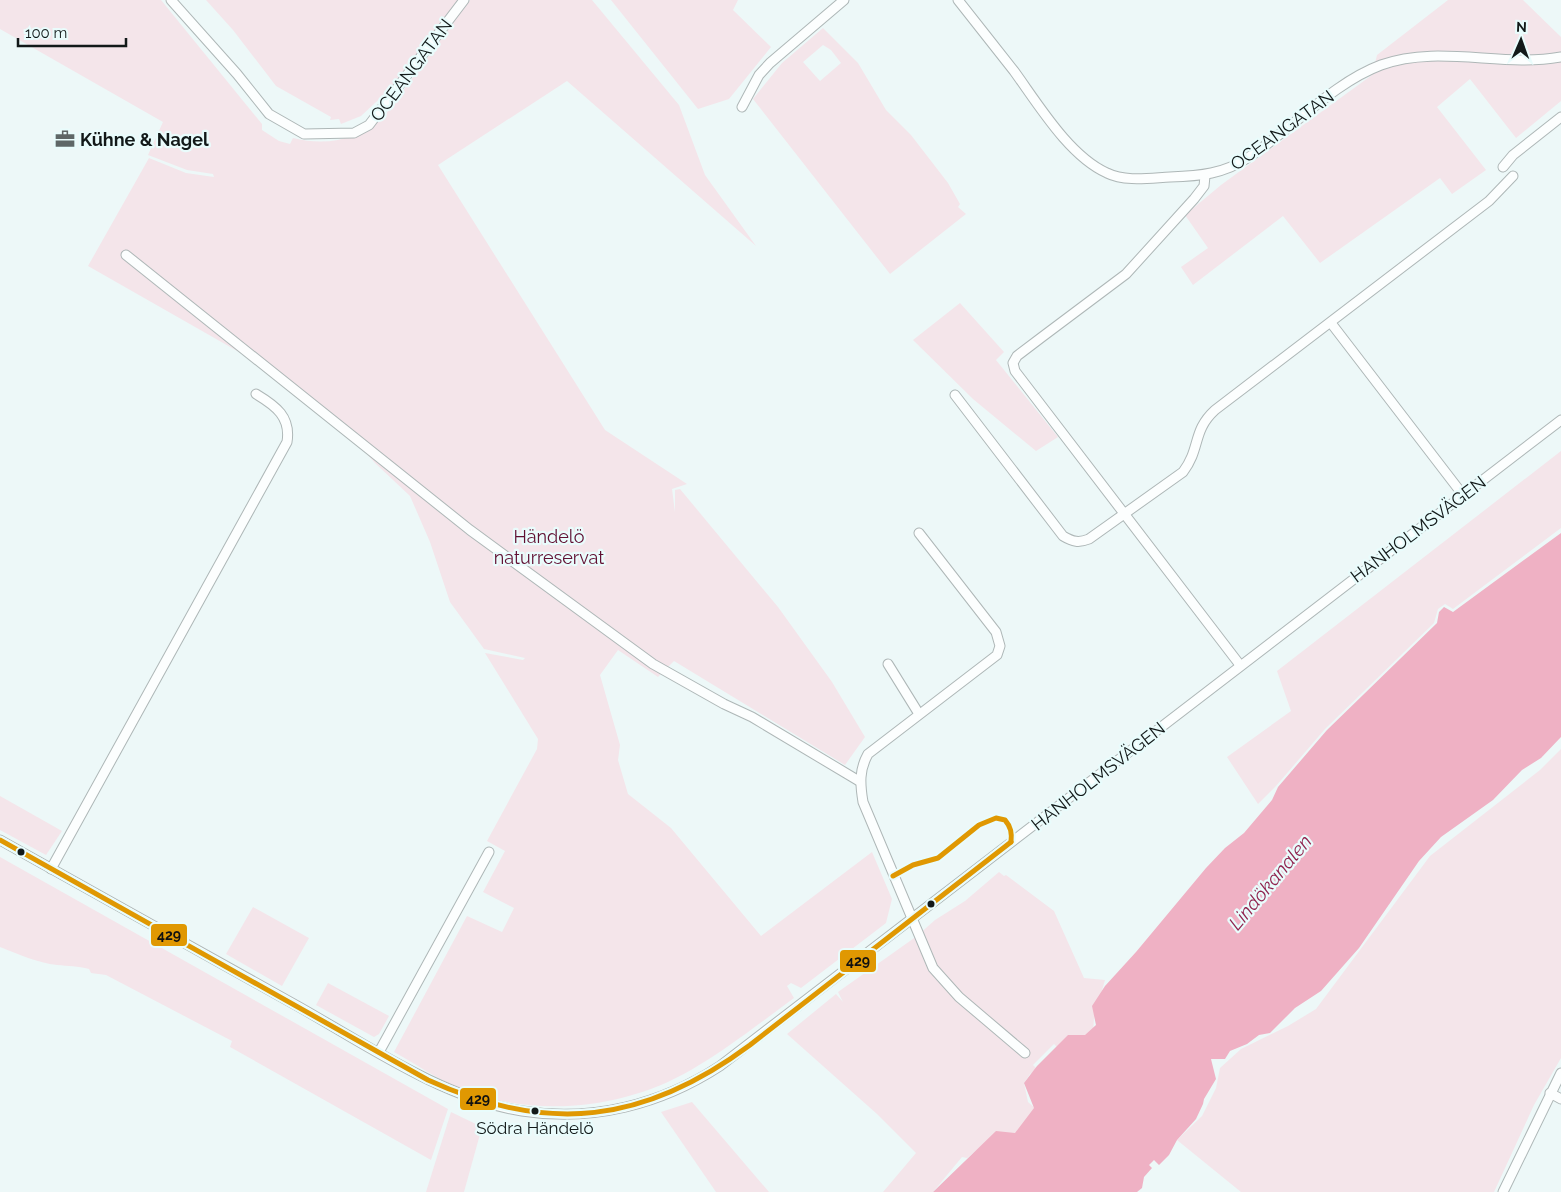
<svg xmlns="http://www.w3.org/2000/svg" width="1561" height="1192" viewBox="0 0 1561 1192" font-family="Raleway,sans-serif">
<rect width="100%" height="100%" fill="#edf8f8"/>
<!-- green -->
<g fill="#f4e5ea" fill-rule="evenodd">
<path d="M 0,0 L 161,0 L 262,124 L 262,130 L 279,141 L 290,144 L 293,138 C 329,147 358,139 385,115 L 470,0 L 592,0 L 679,105 L 705,175 L 756,246 L 567,81 L 438,165 L 605,430 L 687,484 L 672,489 L 675,512 L 675,490 L 680,489 L 778,607 L 832,682 L 865,737 L 845,765 L 674,661 L 658,677 L 618,650 L 600,675 L 620,745 L 618,760 L 628,794 L 671,828 L 761,936 L 872,852 L 892,899 L 886,923 L 801,988 L 791,983 L 787,986 L 794,998 C 760,1023 727,1049 691,1070 C 624,1109 536,1118 464,1090 C 440,1081 416,1064 394,1052 L 467,916 L 502,932 L 514,908 L 483,892 L 505,851 L 487,841 L 537,749 L 538,739 L 485,653 L 523,660 L 525,658 L 484,649 L 450,602 L 430,542 L 410,496 L 375,463 L 348,433 L 253,360 L 88,266 L 149,158 L 186,173 L 214,177 L 213,174 L 187,170 L 148,155 L 163,122 L 0,29 Z"/>
<path d="M 206,0 L 459,0 L 390,89 L 361,116 L 341,124 L 339,119 L 330,120 L 331,117 L 276,86 L 233,30 Z"/>
<path d="M 611,0 L 738,0 L 733,10 L 771,47 L 729,99 L 698,109 Z"/>
<path d="M 1448,0 L 1523,0 L 1561,37 L 1561,101 L 1516,138 L 1470,79 L 1437,107 L 1486,170 L 1452,194 L 1440,178 L 1320,263 L 1283,216 L 1193,285 L 1181,267 L 1208,248 L 1185,215 L 1221,185 L 1372,75 L 1377,55 Z"/>
<path d="M 823,28 L 858,63 L 886,110 L 911,135 L 948,183 L 960,204 L 958,207 L 966,214 L 890,274 L 753,99 L 782,63 ZM 823,45 L 831,50 L 841,63 L 820,81 L 803,62 Z"/>
<path d="M 960,303 L 1004,352 L 996,360 L 1058,437 L 1036,451 L 973,399 L 913,340 Z"/>
<path d="M 1561,451 L 1561,528 L 1453,609 L 1445,604 L 1438,609 L 1434,623 L 1325,729 L 1276,786 L 1258,804 L 1227,757 L 1291,711 L 1277,671 Z"/>
<path d="M 1561,749 L 1561,1058 L 1534,1105 L 1494,1192 L 1241,1192 L 1177,1140 L 1202,1116 L 1216,1088 L 1220,1068 L 1241,1049 L 1288,1026 L 1316,1009 L 1430,856 L 1540,770 Z"/>
<path d="M 0,796 L 62,831 L 46,855 L 0,830 Z"/>
<path d="M 0,857 L 448,1109 L 431,1160 L 230,1047 L 232,1041 L 106,975 L 91,973 L 89,969 C 78,966 68,966 57,965 C 38,963 18,954 0,947 Z"/>
<path d="M 999,872 L 1004,876 L 1006,875 L 1054,911 L 1084,978 L 1105,980 L 1094,1018 L 1093,1033 L 1057,1047 L 1054,1044 L 1033,1065 L 1037,1069 L 1030,1074 L 1024,1083 L 1028,1102 L 1036,1109 L 1013,1136 L 996,1134 L 967,1158 L 962,1157 L 933,1192 L 883,1192 L 916,1153 L 877,1114 L 787,1034 L 836,994 L 843,1002 L 838,992 L 917,936 L 935,920 L 965,901 Z"/>
<path d="M 253,907 L 309,938 L 282,986 L 226,954 Z"/>
<path d="M 328,983 L 389,1016 L 379,1034 L 374,1037 L 316,1005 Z"/>
<path d="M 692,1102 L 769,1192 L 716,1192 L 661,1112 Z"/>
<path d="M 451,1112 L 482,1127 L 464,1192 L 426,1192 Z"/>
</g>
<!-- water -->
<path fill="#efb1c4" d="M 1561,533 L 1561,737 L 1541,758 L 1522,770 L 1493,800 L 1441,837 L 1419,861 L 1359,948 L 1321,991 L 1295,1008 L 1270,1033 L 1259,1035 L 1247,1044 L 1230,1051 L 1225,1059 L 1211,1059 L 1216,1079 L 1204,1099 L 1203,1104 L 1196,1119 L 1177,1140 L 1169,1155 L 1159,1165 L 1154,1160 L 1149,1165 L 1152,1168 L 1144,1177 L 1142,1188 L 1137,1192 L 933,1192 L 996,1131 L 1015,1133 L 1034,1108 L 1024,1083 L 1037,1066 L 1068,1035 L 1085,1035 L 1096,1025 L 1092,1006 L 1105,986 L 1136,952 L 1206,868 L 1225,848 L 1244,833 L 1272,800 L 1278,787 L 1327,730 L 1437,623 L 1439,612 L 1444,607 L 1453,612 Z"/>
<g fill="none" stroke-linecap="round" stroke-linejoin="round">
<defs>
<g id="minor">
<path d="M 171,0 L 237,74 L 269,114 L 304,134 L 354,133 L 369,125 L 464,0"/>
<path d="M 958,0 C 977,24 995,47 1014,71 C 1038,104 1069,156 1107,173 C 1125,182 1150,178 1170,177 C 1200,176 1224,174 1249,157 C 1292,129 1333,83 1381,65 C 1439,44 1502,68 1561,57"/>
<path d="M 742,107 L 759,75 L 770,63 L 844,0"/>
<path d="M 1503,167 L 1513,155 L 1561,117"/>
<path d="M 1205,176 L 1204,186 L 1194,199 L 1126,274 L 1042,337 L 1017,356 L 1013,363 L 1015,371 L 1240,665"/>
<path d="M 126,255 L 470,530 L 653,664 L 724,704 L 752,717 L 859,781"/>
<path d="M 1331,323 L 1463,495"/>
<path d="M 955,395 L 1063,536 C 1073,542 1079,543 1089,539 L 1183,472 C 1201,448 1192,431 1215,410 L 1489,201 L 1513,176"/>
<path d="M 919,533 L 996,632 L 1000,646 L 997,655 L 868,754 C 859,770 860,784 863,802 L 933,968 L 959,997 L 1025,1053"/>
<path d="M 888,664 L 919,714"/>
<path d="M 0,840 C 100,896 201,952 301,1008 C 368,1046 445,1099 522,1111 C 592,1122 660,1105 720,1066 L 1561,420"/>
<path d="M 51,869 L 287,442 C 291,417 276,406 256,394"/>
<path d="M 379,1052 L 489,852"/>
<path d="M 1550,1093 L 1561,1099"/>
<path d="M 1503,1192 L 1561,1073"/>
</g>
</defs>
<!-- minor casing -->
<use href="#minor" stroke="#aeb7b7" stroke-width="11"/>
<!-- minor -->
<use href="#minor" stroke="#fcfefe" stroke-width="9"/>
<defs>
<g id="bus-1">
<path d="M 0,840 L 428,1080 C 548,1135 645,1123 750,1045 L 1011,842"/>
<path d="M 893,876 L 913,865 L 938,858 L 979,825 L 996,818 L 1005,820 C 1011,827 1012,833 1011,842"/>
</g>
</defs>
<!-- bus-1 casing -->
<use href="#bus-1" stroke="#e9fcfc" stroke-width="9"/>
<!-- bus-1 -->
<use href="#bus-1" stroke="#e09802" stroke-width="5"/>
</g>
<!-- icons -->
<defs>
<symbol id="office-bare" viewBox="-9 -9 18 18"><path d="M-6-3h4V-5.5h4V-3h4V5H-6ZM-1-4.5V-3h2v-1.5ZM-6 0V1H6V0Z" fill="#5f6767" stroke="#e9fcfc" stroke-width="2.5" paint-order="stroke"/></symbol>
</defs>
<g fill-rule="evenodd">
<use href="#office-bare" x="51" y="125" width="28" height="28"/>
</g>
<!-- markers -->
<g fill="#121919" stroke="#e9fcfc" stroke-width="2">
<circle cx="21" cy="852" r="4.5"/>
<circle cx="931" cy="904" r="4.5"/>
<circle cx="535" cy="1111" r="4.5"/>
</g>
<g text-anchor="middle" dominant-baseline="central" stroke-width="4.5" stroke-linejoin="round" paint-order="stroke">
<!-- bus labels -->
<g font-size="17" fill="#121919" stroke="#e9fcfc">
<text x="535" y="1128">Södra Händelö</text>
</g>
<!-- street labels -->
<g font-size="18" fill="#121919" stroke="#e9fcfc">
<text transform="translate(411 70) rotate(-53)">OCEANGATAN</text>
<text transform="translate(1282 130) rotate(-36)">OCEANGATAN</text>
<text transform="translate(1418 529) rotate(-37)">HANHOLMSVÄGEN</text>
<text transform="translate(1098 776) rotate(-38)">HANHOLMSVÄGEN</text>
</g>
<!-- poi labels -->
<g font-size="18" font-weight="bold" fill="#121919" stroke="#e9fcfc" text-anchor="start">
<text x="80" y="139">Kühne &amp; Nagel</text>
</g>
<!-- park labels -->
<g font-size="18" fill="#610f32" stroke="#e9fcfc">
<text x="549" y="536">Händelö<tspan x="549" dy="21">naturreservat</tspan></text>
</g>
<!-- water labels -->
<g font-size="19" font-style="italic" fill="#91244f" stroke="#e9fcfc">
<text transform="translate(1270 882) rotate(-50)">Lindökanalen</text>
</g>
</g>
<g stroke="#e9fcfc" stroke-width="2">
<rect x="150" y="923" width="38" height="24" rx="5" fill="#e09802"/>
<rect x="839" y="949" width="38" height="24" rx="5" fill="#e09802"/>
<rect x="459" y="1087" width="38" height="24" rx="5" fill="#e09802"/>
</g>
<g font-size="14" text-anchor="middle" font-weight="bold" fill="#111">
<text x="169" y="940">429</text>
<text x="858" y="966">429</text>
<text x="478" y="1104">429</text>
</g>
<!-- north arrow -->
<g transform="translate(1521 40) rotate(2)" stroke="#e9fcfc" stroke-width="4" paint-order="stroke">
<path d="M0-4L9 19L0 12L-9 19Z" fill="#121919"/>
<text y="-8" font-size="14" font-weight="bold" text-anchor="middle" fill="#121919">N</text>
</g>
<!-- scale -->
<path d="M18 38v8h108v-8" fill="none" stroke="#121919" stroke-width="2.5"/>
<text x="25" y="38" font-size="15" fill="#121919" stroke="#e9fcfc" stroke-width="4" paint-order="stroke">100 m</text>
</svg>
